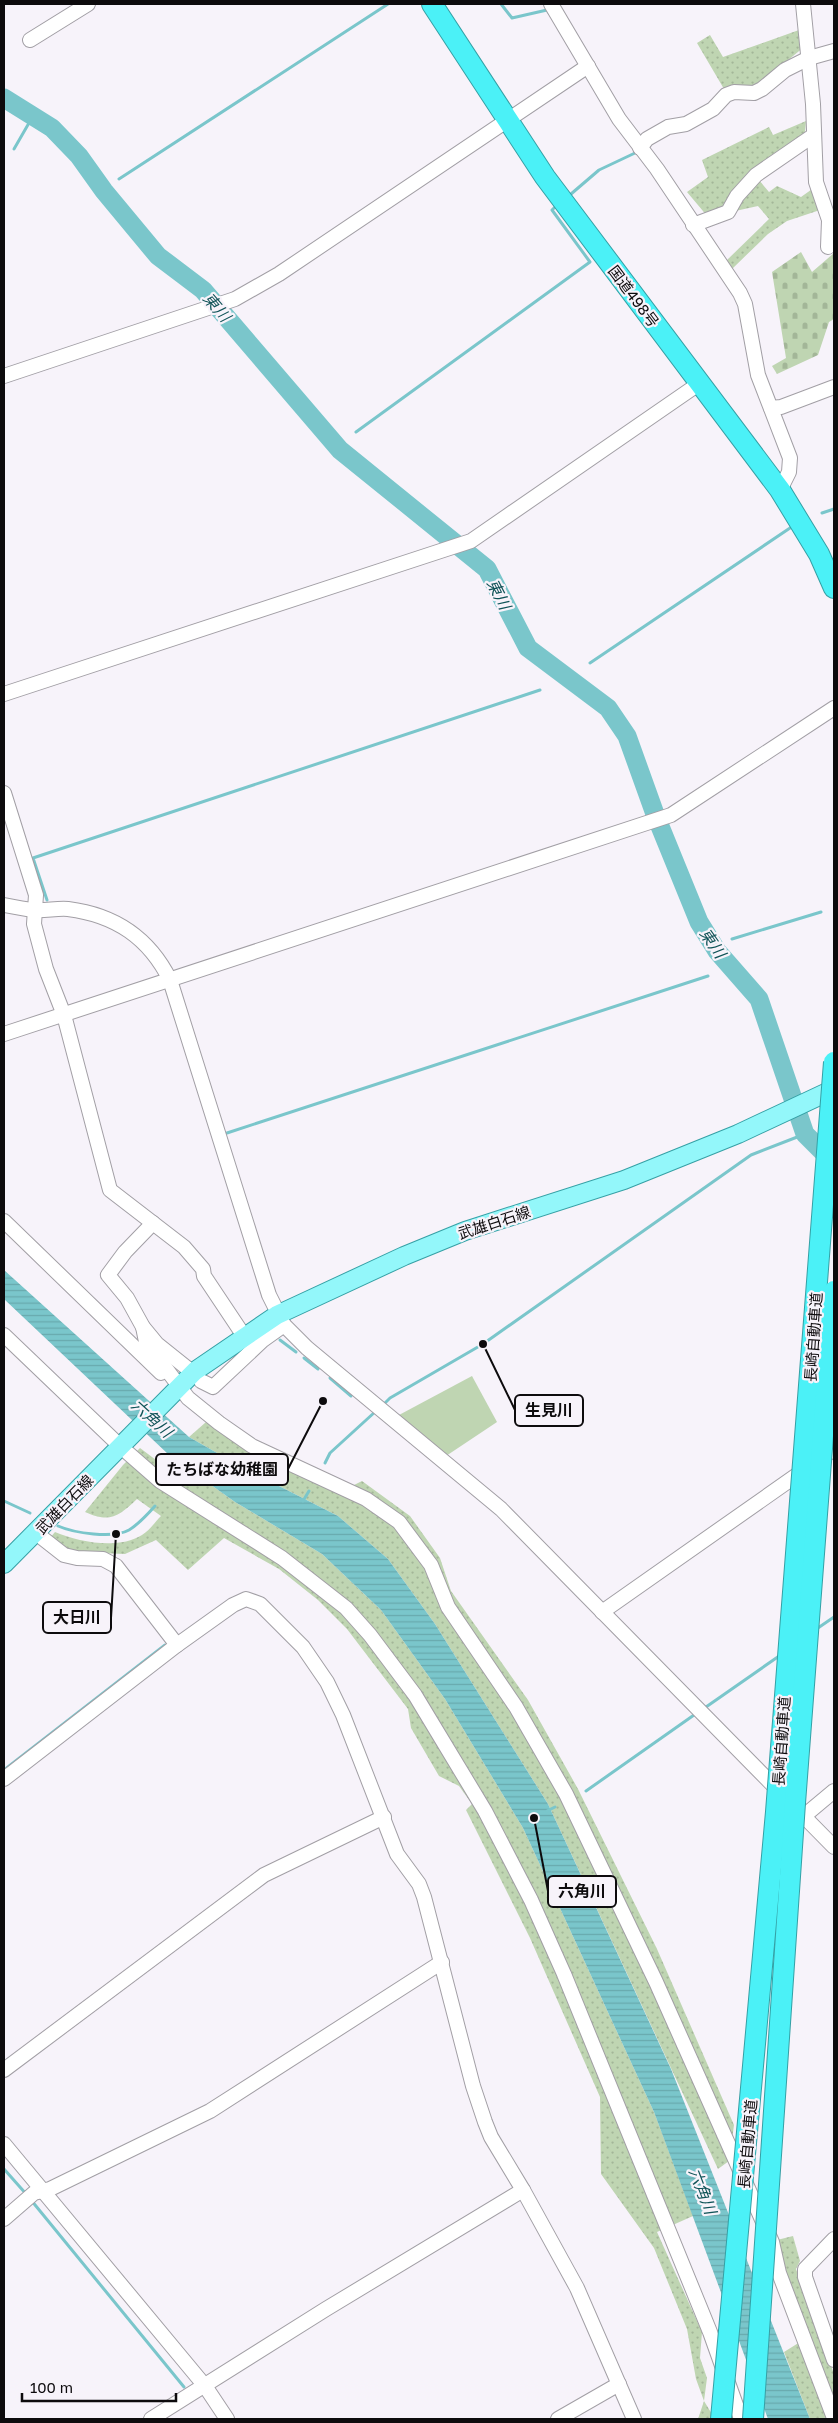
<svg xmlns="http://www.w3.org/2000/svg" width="838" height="2423" viewBox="0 0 838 2423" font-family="'Golos Text','Noto Sans JP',sans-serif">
<defs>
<pattern id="grass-dots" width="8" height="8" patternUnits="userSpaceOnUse" patternTransform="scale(1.25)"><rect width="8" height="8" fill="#bfd5b2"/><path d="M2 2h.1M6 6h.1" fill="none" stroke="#a3b698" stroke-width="1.8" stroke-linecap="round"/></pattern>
<pattern id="cemetery-stones" width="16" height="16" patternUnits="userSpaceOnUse" patternTransform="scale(1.25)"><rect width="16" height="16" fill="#bfd5b2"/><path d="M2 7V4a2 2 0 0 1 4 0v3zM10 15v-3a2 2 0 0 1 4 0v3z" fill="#a3b698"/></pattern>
<pattern id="water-rules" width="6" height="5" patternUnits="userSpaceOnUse" patternTransform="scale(1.25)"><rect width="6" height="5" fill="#7ac6cb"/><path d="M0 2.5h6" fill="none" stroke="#68a9ad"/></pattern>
</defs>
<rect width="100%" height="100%" fill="#f7f3fa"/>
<!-- grass -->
<g fill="url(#grass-dots)">
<path d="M 799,30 L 804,47 L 754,88 L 724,89 L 697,43 L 710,35 L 723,57 Z"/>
<path d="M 806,121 L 805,132 L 753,173 L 769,192 L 777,186 L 801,197 L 815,187 L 820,210 L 787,221 L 768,234 L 732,269 L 726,261 L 769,219 L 758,206 L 708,217 L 687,192 L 708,177 L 702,160 L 769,127 L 773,135 Z"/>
<path d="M 214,1415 L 249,1441 L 352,1486 L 362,1481 L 410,1516 L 440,1558 L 451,1591 L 528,1700 L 578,1789 L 657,1949 L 734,2125 L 729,2161 L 718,2169 L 548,1804 L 435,1624 L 388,1559 L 338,1516 L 240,1466 L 189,1437 Z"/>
<path d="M 140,1448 L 160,1463 L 169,1455 L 235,1502 L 322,1554 L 381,1610 L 445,1699 L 523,1828 L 654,2112 L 693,2216 L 657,2232 L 702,2332 L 700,2358 L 707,2378 L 704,2401 L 715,2419 L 698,2419 L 704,2401 L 696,2379 L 687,2329 L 654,2248 L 601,2174 L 600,2097 L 530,1938 L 466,1810 L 472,1804 L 459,1786 L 439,1776 L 411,1728 L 408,1709 L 347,1629 L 318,1600 L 279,1569 L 224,1538 L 188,1570 L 156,1540 L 125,1554 L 72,1552 L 50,1538 L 55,1532 C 79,1542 118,1550 142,1535 C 149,1531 155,1522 161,1516 L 137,1499 C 118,1517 110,1523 85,1512 L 123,1465 Z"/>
<path d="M 793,2236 L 800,2261 L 796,2269 L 834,2374 L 834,2419 L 810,2419 L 784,2352 L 808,2337 L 782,2272 L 777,2240 Z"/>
</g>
<!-- cemetery -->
<path fill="url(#cemetery-stones)" d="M 801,252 L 812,272 L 834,253 L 834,319 L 829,322 L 818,355 L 777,374 L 772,366 L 786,358 L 772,272 Z"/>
<!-- park -->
<path fill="#bfd5b2" d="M 472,1376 L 497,1422 L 446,1456 L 399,1415 Z"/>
<!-- water -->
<path fill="url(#water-rules)" d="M 4,1270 L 189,1437 L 240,1466 L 338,1516 L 388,1559 L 435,1624 L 548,1804 L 671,2069 L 810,2419 L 768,2419 L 654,2112 L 523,1828 L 445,1699 L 381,1610 L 322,1554 L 235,1502 L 169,1455 L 4,1299 Z"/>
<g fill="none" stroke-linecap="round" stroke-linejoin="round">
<!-- stream -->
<g stroke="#7ac6cb" stroke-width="3">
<path d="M 501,4 L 512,18 L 547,10 L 549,13"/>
<path d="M 14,149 L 33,116"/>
<path d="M 119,179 L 388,4"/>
<path d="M 571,194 L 599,170 L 635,153"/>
<path d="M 356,432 L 590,262 L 552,210 L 556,206"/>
<path d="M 822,513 L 834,509"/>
<path d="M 590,663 L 793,526"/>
<path d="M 47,900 L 33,858 L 540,690"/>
<path d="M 732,939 L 821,912"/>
<path d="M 227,1133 L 708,976"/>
<path d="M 280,1340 L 296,1352"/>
<path d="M 304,1358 L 318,1369"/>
<path d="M 330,1378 L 351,1396"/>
<path d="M 382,1406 L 390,1398 L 483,1344 L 751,1155 L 805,1134"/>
<path d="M 325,1463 L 330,1453 L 376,1411"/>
<path d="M 176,1479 L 187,1464"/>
<path d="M 4,1501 L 30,1513"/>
<path d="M 303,1501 L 309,1491"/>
<path d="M 58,1526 C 74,1533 113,1539 129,1530 C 139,1524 147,1515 155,1506"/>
<path d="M 815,1630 L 834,1617"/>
<path d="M 706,1707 L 782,1654"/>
<path d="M 4,1770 L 165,1645"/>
<path d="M 586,1791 L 694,1715"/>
<path d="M 547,1811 L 555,1807"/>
<path d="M 4,2169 L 27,2195"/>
<path d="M 31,2200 L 184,2387"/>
</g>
<!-- river -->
<path stroke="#7ac6cb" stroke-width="19" d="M 4,98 L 52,128 L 79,156 L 104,191 L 158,256 L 203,290 L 340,450 L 487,569 L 528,648 L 608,708 L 627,736 L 655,814 L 699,922 L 717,951 L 759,999 L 805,1134 L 834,1163"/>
<defs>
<g id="minor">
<path d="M 551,4 L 619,119 L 657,169 L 740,293 L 745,304 L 758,375 L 790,458 L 789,472 L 780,490"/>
<path d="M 803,4 L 813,104 L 816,182 L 829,220 L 828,247"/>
<path d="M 30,40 L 88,4"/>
<path d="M 640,148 L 647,139 L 668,127 L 686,124 L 713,109 L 726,95 L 734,92 L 754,93 L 762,89 L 785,70 L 809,58 L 834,51"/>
<path d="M 693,225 L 728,212 L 737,196 L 756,175 L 814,135"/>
<path d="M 4,376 L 235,299 L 279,274 L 588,66"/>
<path d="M 771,408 L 781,407 L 834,387"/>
<path d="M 4,694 L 471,541 L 700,383"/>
<path d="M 4,793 L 36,895 L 34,924 L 46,969 L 64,1015 L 110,1190 L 184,1247 L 203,1269 L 204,1276 L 244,1336"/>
<path d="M 4,905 C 14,907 24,909 34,910 C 45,911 57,908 68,909 C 116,915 149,938 170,980 L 269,1295 L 284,1325 L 307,1348 L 501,1509 L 834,1847"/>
<path d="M 4,1034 L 671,815 L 834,708"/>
<path d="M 4,1221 L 161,1373"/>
<path d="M 153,1223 L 125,1252 L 108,1275 L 127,1298 L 143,1327 L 157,1344 L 187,1368"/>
<path d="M 143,1327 L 146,1342 L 188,1398 L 219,1423 L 252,1446 L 366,1499 L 399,1522 L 431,1565 L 448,1607 L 516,1707 L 566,1794 L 656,1982 L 772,2242 L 779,2273 L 834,2418"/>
<path d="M 4,1335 L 120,1446 L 160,1481 L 282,1558 L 346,1608 L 370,1635 L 415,1695 L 485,1811 L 531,1900 L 564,1974 L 710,2332 L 741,2419"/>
<path d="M 201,1381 L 213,1387 L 263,1340 L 284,1325"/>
<path d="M 36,1533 L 64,1555 L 77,1558 L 103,1559 L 116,1566 L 177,1645 L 233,1605 L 246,1599 L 260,1604 L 303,1647 L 327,1682 L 343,1715 L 397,1854 L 419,1884 L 424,1897 L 473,2086 L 485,2122 L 491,2137 L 523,2190 L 577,2288 L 634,2419"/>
<path d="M 602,1612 L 834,1449"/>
<path d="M 4,1779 L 177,1645"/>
<path d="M 804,1816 L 834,1791"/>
<path d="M 4,2070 L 264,1875 L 384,1817"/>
<path d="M 4,2144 L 205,2386 L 227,2419"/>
<path d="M 4,2219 L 34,2193 L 50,2189 L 210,2111 L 442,1962"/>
<path d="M 834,2239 L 805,2269 L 805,2277 L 834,2360"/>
<path d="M 151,2419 L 326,2309 L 523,2190"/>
<path d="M 558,2419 L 619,2384"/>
</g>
<path id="major" d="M 4,1564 L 195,1371 L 277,1315 L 404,1256 L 465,1231 L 624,1180 L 738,1134 L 834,1089"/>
<path id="highway" d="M 432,4 L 545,177 L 780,490 L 819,554 L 834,588"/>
</defs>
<!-- minor casing -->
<use href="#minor" stroke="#a29fa5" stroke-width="16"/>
<!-- major casing -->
<use href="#major" stroke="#35a0a5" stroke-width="20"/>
<!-- highway casing -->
<use href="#highway" stroke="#35a0a5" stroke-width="22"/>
<!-- minor -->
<use href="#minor" stroke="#fff" stroke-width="14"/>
<!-- major -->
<use href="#major" stroke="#93f7fa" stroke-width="18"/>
<!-- highway -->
<use href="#highway" stroke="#4bf1f7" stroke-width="20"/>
<defs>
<g id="highway-bridge">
<path d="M 721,2419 L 776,1812 L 834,1062"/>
<path d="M 753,2419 L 795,1803 L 834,1291"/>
</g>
</defs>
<!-- highway-bridge casing -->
<use href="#highway-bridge" stroke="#35a0a5" stroke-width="22" stroke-linecap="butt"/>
<!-- highway-bridge -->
<use href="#highway-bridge" stroke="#4bf1f7" stroke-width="20"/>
</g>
<g text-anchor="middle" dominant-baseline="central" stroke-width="4.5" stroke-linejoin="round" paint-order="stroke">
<!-- street labels -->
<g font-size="15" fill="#0d0b0d" stroke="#f7f3fa">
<text transform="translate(634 296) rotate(53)">国道498号</text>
<text transform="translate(494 1222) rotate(-18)">武雄白石線</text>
<text transform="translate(813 1337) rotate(-86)">長崎自動車道</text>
<text transform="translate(64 1504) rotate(-46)">武雄白石線</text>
<text transform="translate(781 1741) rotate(-86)">長崎自動車道</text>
<text transform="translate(747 2144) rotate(-85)">長崎自動車道</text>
</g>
<!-- water labels -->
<g font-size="16" font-style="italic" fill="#0f5357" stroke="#f7f3fa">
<text transform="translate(217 307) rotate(49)">東川</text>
<text transform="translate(499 594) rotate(63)">東川</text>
<text transform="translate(713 943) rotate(55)">東川</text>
<text transform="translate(152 1418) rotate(42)">六角川</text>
<text transform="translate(703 2191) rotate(69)">六角川</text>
</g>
</g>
<!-- callouts -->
<path fill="none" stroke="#0d0b0d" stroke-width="2" d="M483 1344L515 1410M323 1401L288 1469M116 1534L111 1618M534 1818L548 1891"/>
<g fill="#0d0b0d" stroke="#f7f3fa" stroke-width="2">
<circle cx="483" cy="1344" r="5"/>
<circle cx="323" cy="1401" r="5"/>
<circle cx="116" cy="1534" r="5"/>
<circle cx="534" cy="1818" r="5"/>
</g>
<g fill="#f7f3fa" stroke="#0d0b0d" stroke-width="2">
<rect x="515" y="1395" width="68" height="31" rx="5"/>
<rect x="156" y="1454" width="132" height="31" rx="5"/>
<rect x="43" y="1602" width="68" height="31" rx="5"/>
<rect x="548" y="1876" width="68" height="31" rx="5"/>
</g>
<g font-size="16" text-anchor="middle" font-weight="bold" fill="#0d0b0d">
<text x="549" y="1416">生見川</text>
<text x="222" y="1475">たちばな幼稚園</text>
<text x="77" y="1623">大日川</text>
<text x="582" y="1897">六角川</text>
</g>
<!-- border -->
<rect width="838" height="2423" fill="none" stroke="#0d0b0d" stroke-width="10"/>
<!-- scale -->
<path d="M22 2393v8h154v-8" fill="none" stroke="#0d0b0d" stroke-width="2.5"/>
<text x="30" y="2393" font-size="15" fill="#0d0b0d" stroke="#f7f3fa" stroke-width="4" paint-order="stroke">100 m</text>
</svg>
